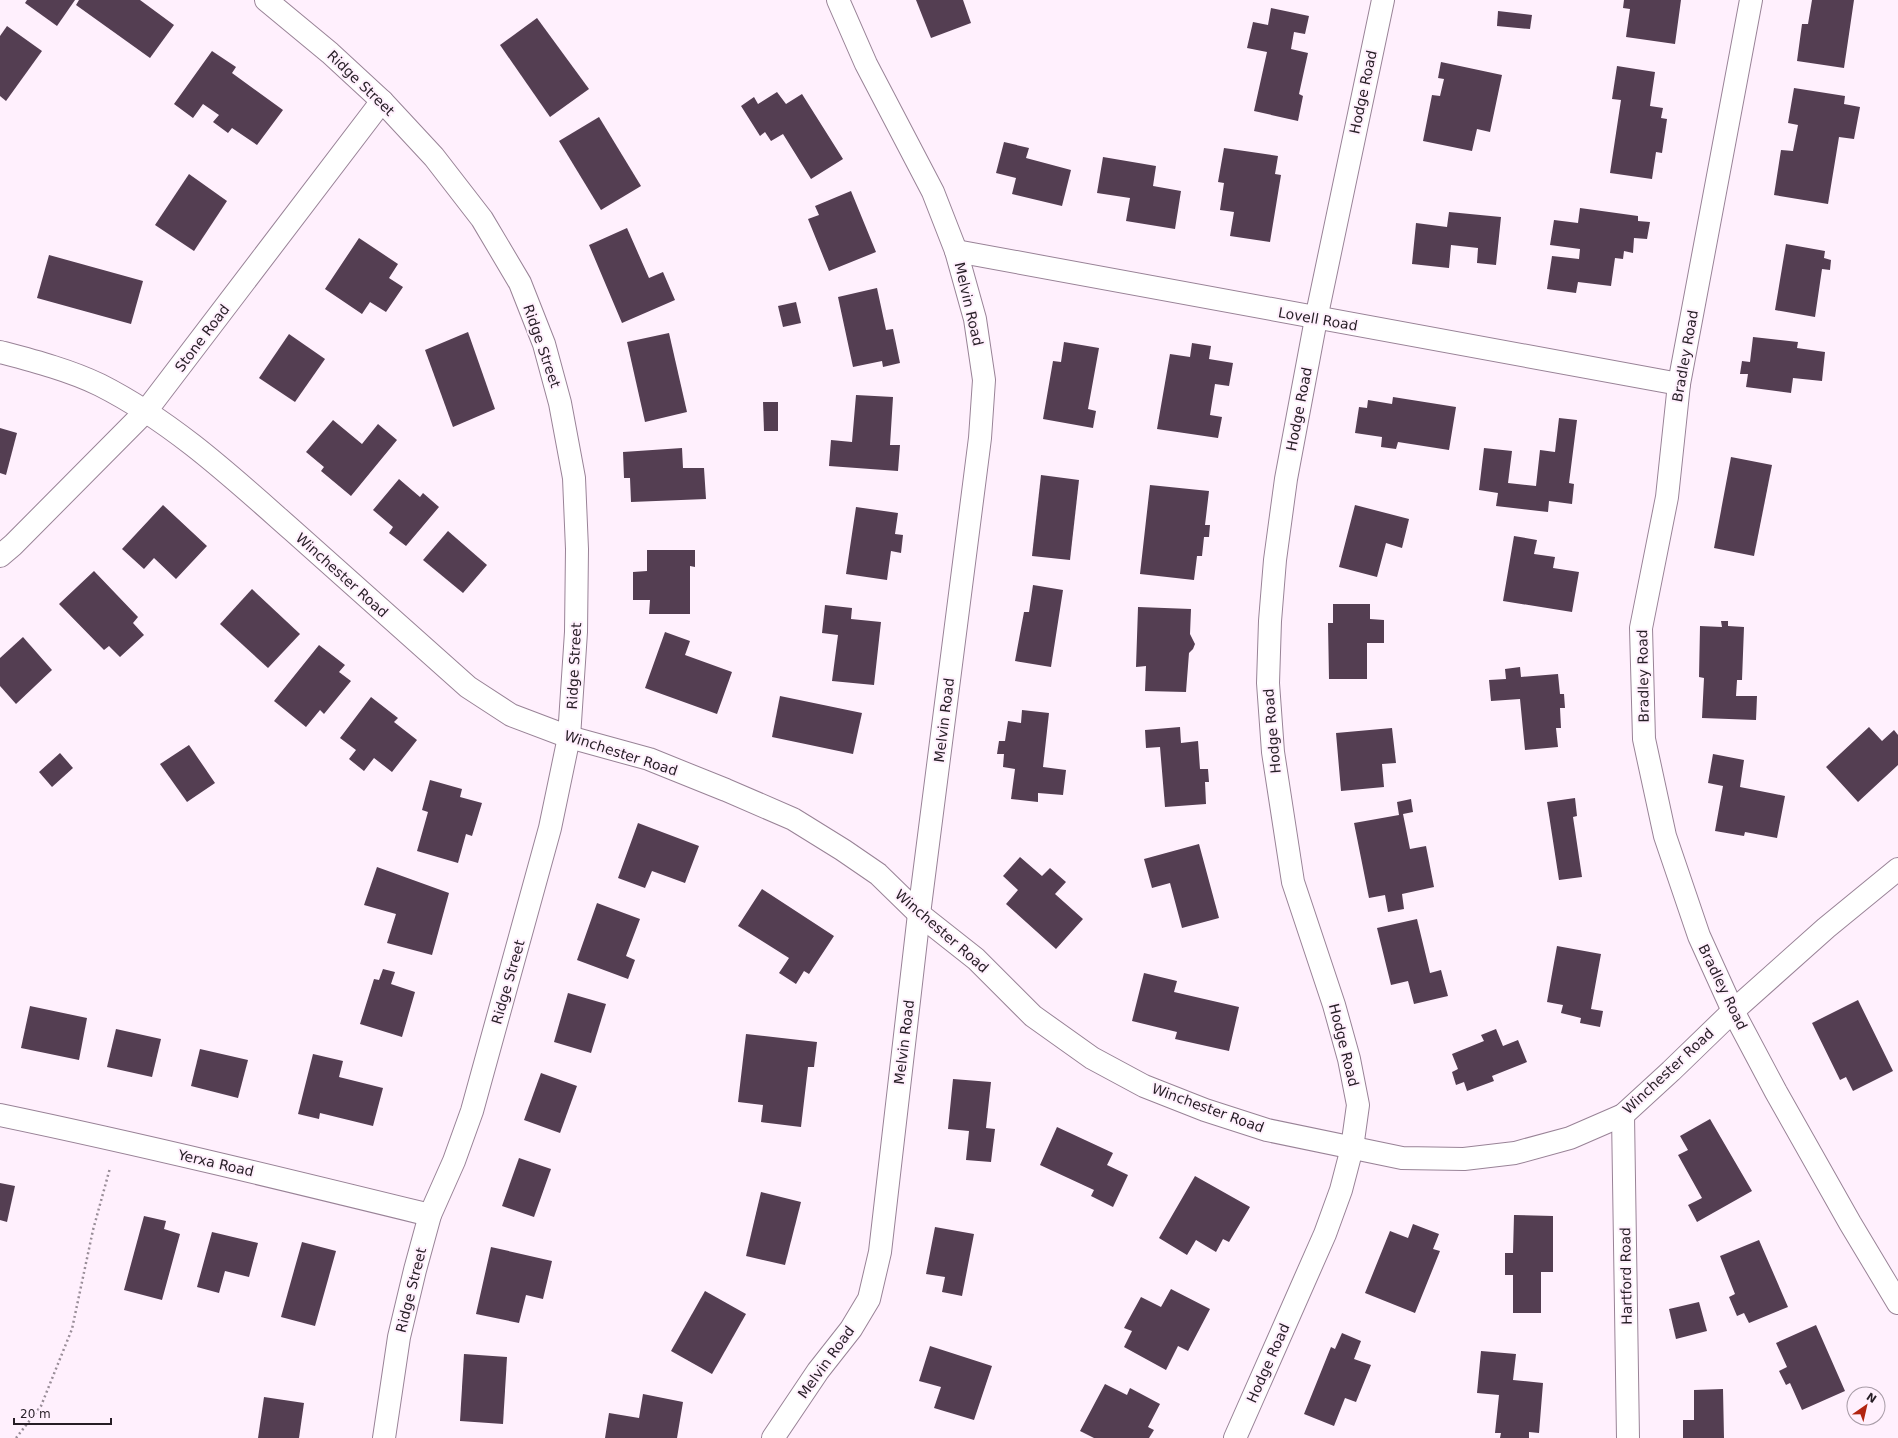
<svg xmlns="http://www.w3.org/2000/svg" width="1898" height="1438" viewBox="0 0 1898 1438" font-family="'DejaVu Sans',sans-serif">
<rect width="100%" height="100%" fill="#fff0fd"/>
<!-- building -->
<g fill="#543e52">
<path d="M 27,0 L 75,0 L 57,26 L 25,3 Z"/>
<path d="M 79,0 L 140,0 L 174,25 L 150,58 L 76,5 Z"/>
<path d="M 916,0 L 963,0 L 971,23 L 931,38 Z"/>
<path d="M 1624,0 L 1681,0 L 1675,44 L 1626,37 L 1630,9 L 1623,8 Z"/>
<path d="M 1812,0 L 1854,0 L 1844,68 L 1797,61 L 1802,24 L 1808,24 Z"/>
<path d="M 1271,8 L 1309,16 L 1305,34 L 1294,32 L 1291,49 L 1308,53 L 1299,94 L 1303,96 L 1298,121 L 1254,111 L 1267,52 L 1247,48 L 1253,22 L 1268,25 Z"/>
<path d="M 1498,11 L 1532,15 L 1530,29 L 1497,26 Z"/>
<path d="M 537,18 L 589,89 L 550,117 L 500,45 Z"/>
<path d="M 7,26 L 42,51 L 6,101 L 0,96 L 0,36 Z"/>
<path d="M 212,51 L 236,67 L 232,73 L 283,110 L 257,145 L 232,128 L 228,133 L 213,122 L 219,115 L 203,104 L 193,118 L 174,104 Z"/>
<path d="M 1441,62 L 1502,75 L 1490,132 L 1477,129 L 1472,151 L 1423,141 L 1432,95 L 1440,96 L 1444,79 L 1438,78 Z"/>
<path d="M 1617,66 L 1655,72 L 1650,106 L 1663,108 L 1661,118 L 1667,119 L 1662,153 L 1656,152 L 1652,179 L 1610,173 L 1621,100 L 1612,99 Z"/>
<path d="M 1794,88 L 1845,96 L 1844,104 L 1860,107 L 1854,139 L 1839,137 L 1828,204 L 1774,195 L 1781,150 L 1793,151 L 1798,125 L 1788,123 Z"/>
<path d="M 777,92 L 786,104 L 802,94 L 843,159 L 811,179 L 783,134 L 771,141 L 765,132 L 760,136 L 741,106 L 754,97 L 758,104 Z"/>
<path d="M 599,117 L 641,186 L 601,210 L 559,141 Z"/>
<path d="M 1004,142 L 1029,148 L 1026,158 L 1071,170 L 1062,206 L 1012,194 L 1016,178 L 996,173 Z"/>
<path d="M 1224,148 L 1278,156 L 1275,174 L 1281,175 L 1270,242 L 1230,236 L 1234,212 L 1220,210 L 1224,183 L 1218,182 Z"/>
<path d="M 1103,157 L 1156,166 L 1153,186 L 1181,191 L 1175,229 L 1126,221 L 1130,198 L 1097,193 Z"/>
<path d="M 189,174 L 227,201 L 194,251 L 155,225 Z"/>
<path d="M 851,191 L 876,252 L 829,271 L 808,219 L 819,215 L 815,206 Z"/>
<path d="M 1580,208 L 1638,216 L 1638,221 L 1650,222 L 1647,239 L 1634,238 L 1633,253 L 1624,251 L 1623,259 L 1615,258 L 1611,286 L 1578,282 L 1576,293 L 1547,289 L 1552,256 L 1579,259 L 1580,249 L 1550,245 L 1554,220 L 1578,223 Z"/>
<path d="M 1449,212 L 1501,217 L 1496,265 L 1477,263 L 1478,248 L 1451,245 L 1449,268 L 1412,264 L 1416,223 L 1447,227 Z"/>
<path d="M 627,228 L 649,278 L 663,272 L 675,300 L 622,323 L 589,245 Z"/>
<path d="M 359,238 L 398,264 L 389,278 L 403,287 L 386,312 L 370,302 L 362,314 L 325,289 Z"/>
<path d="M 1786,244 L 1825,251 L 1824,258 L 1831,260 L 1830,270 L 1822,269 L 1815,317 L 1775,310 Z"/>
<path d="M 49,255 L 143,281 L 131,324 L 37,298 Z"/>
<path d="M 877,288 L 886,330 L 893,329 L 900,363 L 883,367 L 882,361 L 853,367 L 838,297 Z"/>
<path d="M 796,302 L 801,323 L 783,327 L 778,306 Z"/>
<path d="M 468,332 L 495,409 L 453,427 L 425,350 Z"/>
<path d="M 669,333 L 687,412 L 645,422 L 627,342 Z"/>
<path d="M 289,334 L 325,359 L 295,402 L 259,378 Z"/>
<path d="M 1753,337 L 1798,342 L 1797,348 L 1825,352 L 1822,381 L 1793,378 L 1791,393 L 1746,387 L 1748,374 L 1740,374 L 1742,361 L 1750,362 Z"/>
<path d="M 1064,342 L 1099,348 L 1088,409 L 1096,411 L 1093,428 L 1043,419 L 1053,361 L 1061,362 Z"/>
<path d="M 1192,343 L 1211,346 L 1209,359 L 1233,363 L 1229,386 L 1215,384 L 1210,415 L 1222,417 L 1218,438 L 1157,429 L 1170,354 L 1190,357 Z"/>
<path d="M 856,395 L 893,397 L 890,445 L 900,445 L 898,471 L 829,466 L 831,440 L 852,442 Z"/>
<path d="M 1393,397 L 1456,407 L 1449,450 L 1398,442 L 1396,449 L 1381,447 L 1382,437 L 1355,433 L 1359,407 L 1367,408 L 1368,400 L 1392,404 Z"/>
<path d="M 763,402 L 778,402 L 778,431 L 764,431 Z"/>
<path d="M 1559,418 L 1577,420 L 1569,483 L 1574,484 L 1572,504 L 1549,501 L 1548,512 L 1496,506 L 1498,493 L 1479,490 L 1484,448 L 1512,451 L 1508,483 L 1536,486 L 1540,450 L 1555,452 Z"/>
<path d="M 333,420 L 362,444 L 378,424 L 397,440 L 351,496 L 321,471 L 324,467 L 306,452 Z"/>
<path d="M 0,428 L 17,433 L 6,475 L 0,473 Z"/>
<path d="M 682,448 L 683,468 L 704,468 L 706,499 L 631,502 L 630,478 L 624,478 L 623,452 Z"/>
<path d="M 1731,457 L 1772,465 L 1754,556 L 1714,548 Z"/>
<path d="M 1041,475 L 1079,480 L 1070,560 L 1032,556 Z"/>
<path d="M 399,479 L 420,497 L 423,493 L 439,507 L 406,546 L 389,533 L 393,527 L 373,510 Z"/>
<path d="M 1150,485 L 1209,491 L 1205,525 L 1210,525 L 1209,537 L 1204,537 L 1202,556 L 1197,556 L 1194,580 L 1140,574 Z"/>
<path d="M 163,505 L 207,546 L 176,579 L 154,558 L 144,569 L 122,549 Z"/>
<path d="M 1355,505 L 1409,519 L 1402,548 L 1386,543 L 1377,577 L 1339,567 Z"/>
<path d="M 856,507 L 898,513 L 895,534 L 903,535 L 901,553 L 891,551 L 887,580 L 846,574 Z"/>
<path d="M 448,531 L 487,565 L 463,593 L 423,560 Z"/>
<path d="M 1514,536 L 1537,540 L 1534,554 L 1555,557 L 1553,568 L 1579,572 L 1572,612 L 1503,601 Z"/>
<path d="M 647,550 L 695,550 L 695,567 L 690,566 L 690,614 L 649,614 L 650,600 L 633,600 L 633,572 L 647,571 Z"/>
<path d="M 94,571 L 138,617 L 133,623 L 144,635 L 120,657 L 109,646 L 104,650 L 59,604 Z"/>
<path d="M 1033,585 L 1063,590 L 1051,667 L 1015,661 L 1024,612 L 1029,612 Z"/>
<path d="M 252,589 L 300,634 L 268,668 L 220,624 Z"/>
<path d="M 1333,604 L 1370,604 L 1370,619 L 1384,620 L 1384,643 L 1367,643 L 1367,679 L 1329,679 L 1328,623 L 1333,623 Z"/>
<path d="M 825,605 L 852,608 L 851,619 L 881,622 L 874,685 L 832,681 L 838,635 L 822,633 Z"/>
<path d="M 1138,607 L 1191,609 L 1190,634 L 1195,644 L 1193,649 L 1189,653 L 1186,692 L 1145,691 L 1146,666 L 1136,667 Z"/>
<path d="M 1721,621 L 1728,621 L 1728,626 L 1744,627 L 1742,680 L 1737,680 L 1736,696 L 1757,696 L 1756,720 L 1702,718 L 1704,678 L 1699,677 L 1700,626 L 1722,627 Z"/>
<path d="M 665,632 L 690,641 L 685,655 L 732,672 L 717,714 L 645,688 Z"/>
<path d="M 23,637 L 52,670 L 16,704 L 0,686 L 0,658 Z"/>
<path d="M 319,645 L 345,665 L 339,672 L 351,681 L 324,714 L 320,710 L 306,727 L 274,701 Z"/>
<path d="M 1520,667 L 1521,677 L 1558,674 L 1560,694 L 1564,694 L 1565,708 L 1560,708 L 1561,728 L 1556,728 L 1558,747 L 1525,750 L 1520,699 L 1491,701 L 1489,680 L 1506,679 L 1505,669 Z"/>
<path d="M 780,696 L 862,713 L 853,754 L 772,737 Z"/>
<path d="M 371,697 L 398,718 L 394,722 L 417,740 L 392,772 L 374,758 L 364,771 L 349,759 L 356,750 L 340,738 Z"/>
<path d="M 1022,710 L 1049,713 L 1043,767 L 1066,770 L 1063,795 L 1038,793 L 1038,802 L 1011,799 L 1015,769 L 1003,767 L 1004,754 L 997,754 L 999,741 L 1005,741 L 1008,721 L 1021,723 Z"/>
<path d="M 1180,727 L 1181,743 L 1198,741 L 1200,769 L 1208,769 L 1209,782 L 1205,782 L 1206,804 L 1165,807 L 1160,747 L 1146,748 L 1145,730 Z"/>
<path d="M 1869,727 L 1882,741 L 1894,730 L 1898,735 L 1898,765 L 1858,802 L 1826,767 Z"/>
<path d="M 1392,728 L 1396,763 L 1382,764 L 1384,787 L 1341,791 L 1336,733 Z"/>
<path d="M 189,745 L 215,783 L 187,802 L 160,764 Z"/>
<path d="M 60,753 L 73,768 L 52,787 L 39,772 Z"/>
<path d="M 1713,754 L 1744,760 L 1740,787 L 1785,796 L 1777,838 L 1745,832 L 1744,836 L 1715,831 L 1723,786 L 1708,783 Z"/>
<path d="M 430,780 L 462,789 L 460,797 L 482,803 L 472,836 L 466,834 L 458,863 L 417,851 L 428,812 L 422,810 Z"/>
<path d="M 1575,798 L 1577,816 L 1573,817 L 1582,877 L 1559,880 L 1547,802 Z"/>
<path d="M 1411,799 L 1413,812 L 1403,814 L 1410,849 L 1426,846 L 1434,887 L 1402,894 L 1404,909 L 1388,912 L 1385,895 L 1369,898 L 1354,823 L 1399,815 L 1397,802 Z"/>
<path d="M 638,823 L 699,846 L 685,883 L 652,871 L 645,888 L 618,878 Z"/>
<path d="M 1199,844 L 1219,918 L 1182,928 L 1170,883 L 1152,888 L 1144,859 Z"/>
<path d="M 1020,857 L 1042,876 L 1050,868 L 1066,882 L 1055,894 L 1083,919 L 1056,949 L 1006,904 L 1018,890 L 1003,876 Z"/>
<path d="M 377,867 L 449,893 L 432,955 L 387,943 L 396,914 L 364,905 Z"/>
<path d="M 762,889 L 834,936 L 809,974 L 804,971 L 796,984 L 779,973 L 789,958 L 738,926 Z"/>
<path d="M 597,903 L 640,919 L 626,956 L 635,960 L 628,979 L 577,960 Z"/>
<path d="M 1417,919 L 1430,973 L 1441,970 L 1448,996 L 1414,1004 L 1408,981 L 1391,985 L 1377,928 Z"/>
<path d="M 1557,946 L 1601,954 L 1591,1009 L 1603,1011 L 1600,1027 L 1580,1023 L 1581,1018 L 1561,1013 L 1563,1005 L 1547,1002 Z"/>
<path d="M 383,969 L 395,972 L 391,984 L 415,992 L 402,1037 L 360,1024 L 374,979 L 379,980 Z"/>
<path d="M 1144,973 L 1177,981 L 1174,992 L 1239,1007 L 1229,1051 L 1175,1039 L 1177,1032 L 1132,1021 Z"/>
<path d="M 568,993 L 606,1004 L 591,1053 L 554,1042 Z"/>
<path d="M 1858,1000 L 1893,1071 L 1853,1091 L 1846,1077 L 1840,1080 L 1812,1023 Z"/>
<path d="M 30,1006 L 87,1018 L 79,1060 L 21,1048 Z"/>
<path d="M 116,1029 L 161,1039 L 152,1077 L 107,1067 Z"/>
<path d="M 1496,1029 L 1503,1046 L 1518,1040 L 1527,1062 L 1492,1076 L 1494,1081 L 1467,1091 L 1464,1082 L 1456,1085 L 1452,1072 L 1458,1069 L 1452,1054 L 1484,1041 L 1481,1035 Z"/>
<path d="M 746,1034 L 817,1042 L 814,1067 L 808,1067 L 801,1127 L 761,1122 L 763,1105 L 738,1102 Z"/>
<path d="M 200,1049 L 248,1060 L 238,1098 L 191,1086 Z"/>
<path d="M 313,1054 L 343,1061 L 339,1077 L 383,1088 L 373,1126 L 320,1113 L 319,1119 L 298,1114 Z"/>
<path d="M 541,1073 L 577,1086 L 560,1133 L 524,1120 Z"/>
<path d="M 953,1079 L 991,1082 L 986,1128 L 995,1129 L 991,1162 L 966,1160 L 969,1131 L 948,1129 Z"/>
<path d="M 1710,1119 L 1752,1191 L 1697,1222 L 1688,1205 L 1702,1198 L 1678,1155 L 1688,1150 L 1680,1136 Z"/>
<path d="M 1057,1127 L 1113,1153 L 1107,1165 L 1128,1175 L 1113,1207 L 1091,1196 L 1094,1190 L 1040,1165 Z"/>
<path d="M 519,1158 L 551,1169 L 534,1217 L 502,1206 Z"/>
<path d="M 1195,1176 L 1250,1207 L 1229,1242 L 1223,1239 L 1216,1252 L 1196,1240 L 1187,1255 L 1159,1238 Z"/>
<path d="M 0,1183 L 15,1186 L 7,1222 L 0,1220 Z"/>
<path d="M 761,1192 L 801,1202 L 785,1265 L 746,1256 Z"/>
<path d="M 1514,1215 L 1553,1216 L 1553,1272 L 1541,1272 L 1541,1313 L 1513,1313 L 1513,1275 L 1505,1275 L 1505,1253 L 1513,1253 Z"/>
<path d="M 144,1216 L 166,1221 L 164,1229 L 180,1234 L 162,1300 L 124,1290 Z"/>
<path d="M 1413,1224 L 1439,1234 L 1433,1249 L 1440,1251 L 1415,1313 L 1365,1293 L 1390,1231 L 1408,1238 Z"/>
<path d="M 935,1227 L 974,1234 L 962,1296 L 942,1292 L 945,1277 L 926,1274 Z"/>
<path d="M 212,1232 L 258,1243 L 249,1277 L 225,1271 L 219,1293 L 197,1287 Z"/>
<path d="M 1759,1240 L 1788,1307 L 1749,1323 L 1744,1313 L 1737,1316 L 1729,1297 L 1735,1294 L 1720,1256 Z"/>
<path d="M 302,1242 L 336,1251 L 315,1326 L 281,1317 Z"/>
<path d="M 491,1247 L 552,1261 L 543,1299 L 526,1295 L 519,1323 L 476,1314 Z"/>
<path d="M 1171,1289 L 1210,1309 L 1188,1351 L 1178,1346 L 1166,1370 L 1124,1347 L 1132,1331 L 1124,1328 L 1141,1297 L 1161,1307 Z"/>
<path d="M 705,1291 L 746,1314 L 712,1374 L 671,1351 Z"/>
<path d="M 1699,1302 L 1707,1331 L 1676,1339 L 1669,1309 Z"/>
<path d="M 1816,1325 L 1845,1391 L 1802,1410 L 1790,1383 L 1786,1385 L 1779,1371 L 1787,1367 L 1776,1343 Z"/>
<path d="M 1342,1333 L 1361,1341 L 1354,1359 L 1371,1365 L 1356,1402 L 1345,1398 L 1334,1426 L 1304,1414 L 1331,1347 L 1335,1349 Z"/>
<path d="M 930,1346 L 992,1366 L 974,1420 L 934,1408 L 941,1387 L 919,1381 Z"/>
<path d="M 1481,1351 L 1516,1354 L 1513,1380 L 1543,1383 L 1539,1433 L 1529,1432 L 1529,1438 L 1500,1438 L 1501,1433 L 1495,1433 L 1499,1395 L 1477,1393 Z"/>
<path d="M 464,1354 L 507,1357 L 503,1424 L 460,1421 Z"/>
<path d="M 1105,1384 L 1127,1395 L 1130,1388 L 1160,1404 L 1148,1427 L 1154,1430 L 1149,1438 L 1094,1438 L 1080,1431 Z"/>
<path d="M 1723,1389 L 1724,1438 L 1683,1438 L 1683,1420 L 1694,1420 L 1694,1390 Z"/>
<path d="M 643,1394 L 683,1402 L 677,1438 L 605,1438 L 609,1413 L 639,1418 Z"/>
<path d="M 264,1397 L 304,1403 L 299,1438 L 258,1438 Z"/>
</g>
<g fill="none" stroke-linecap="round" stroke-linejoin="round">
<defs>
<g id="minor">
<path d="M 266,0 L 330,53 L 382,101 L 434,157 L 482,219 L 520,283 L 544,344 L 560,403 L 574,478 L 577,549 L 576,632 L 569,737 L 550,828 L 472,1111 L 454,1161 L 430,1215 L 415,1270 L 399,1337 L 384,1438"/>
<path d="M 1751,0 L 1679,384 L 1667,497 L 1641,628 L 1644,739 L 1665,836 L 1699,936 L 1733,1011 L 1776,1092 L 1850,1223 L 1898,1303"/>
<path d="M 956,251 L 1679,384"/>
<path d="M 0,352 C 34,361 69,370 100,385 C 173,422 232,477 292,530 C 351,583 410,635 468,687 L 511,715 L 569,737 L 649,759 L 726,790 L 793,819 L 843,850 L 878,874 L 919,914 L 976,959 L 1033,1016 L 1092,1058 L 1144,1086 L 1205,1110 L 1267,1130 L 1402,1158 L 1464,1159 L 1515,1153 L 1570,1138 L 1623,1115 L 1671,1071 L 1733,1011 L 1826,928 L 1898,869"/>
<path d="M 0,556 L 13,545 L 146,411 L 382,101"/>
<path d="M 0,1115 C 144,1145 287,1180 430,1215"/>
<path d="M 1623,1115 L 1628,1438"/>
<path d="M 773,1438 L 818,1371 L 851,1329 L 869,1299 L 880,1252 L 919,914 L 980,438 L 984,380 L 975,319 L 956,251 L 933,192 L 866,64 L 838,0"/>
<path d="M 1235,1438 L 1325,1234 L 1341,1190 L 1352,1148 L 1358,1105 L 1349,1059 L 1334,1005 L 1293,882 L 1273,752 L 1268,683 L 1270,621 L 1275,560 L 1286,479 L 1316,319 L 1383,0"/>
</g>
</defs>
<!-- minor casing -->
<use href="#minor" stroke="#998397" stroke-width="24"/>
<!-- path -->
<path stroke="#998d98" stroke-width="2.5" stroke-dasharray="2 3" stroke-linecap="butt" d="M 16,1438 L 41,1406 L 72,1329 L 93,1230 L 110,1168"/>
<!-- minor -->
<use href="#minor" stroke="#fff" stroke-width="22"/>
</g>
<g text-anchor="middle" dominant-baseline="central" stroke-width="4" stroke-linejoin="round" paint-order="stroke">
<!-- street labels -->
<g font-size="14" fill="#261d25" stroke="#fff0fd">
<text transform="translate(361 83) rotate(44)">Ridge Street</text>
<text transform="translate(1363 92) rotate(-78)">Hodge Road</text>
<text transform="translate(969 304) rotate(77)">Melvin Road</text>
<text transform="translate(1318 319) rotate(10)">Lovell Road</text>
<text transform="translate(202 338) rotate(-53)">Stone Road</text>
<text transform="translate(542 346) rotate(71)">Ridge Street</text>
<text transform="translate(1685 356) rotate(-80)">Bradley Road</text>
<text transform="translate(1299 409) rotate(-79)">Hodge Road</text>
<text transform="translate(342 575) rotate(42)">Winchester Road</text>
<text transform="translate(574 666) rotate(-87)">Ridge Street</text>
<text transform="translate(1643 676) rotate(-91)">Bradley Road</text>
<text transform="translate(944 720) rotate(-83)">Melvin Road</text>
<text transform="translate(1272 731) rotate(-95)">Hodge Road</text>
<text transform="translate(621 753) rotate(18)">Winchester Road</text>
<text transform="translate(942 931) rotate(41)">Winchester Road</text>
<text transform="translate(508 982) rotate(-74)">Ridge Street</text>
<text transform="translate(1723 987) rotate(64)">Bradley Road</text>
<text transform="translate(904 1042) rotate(-83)">Melvin Road</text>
<text transform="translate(1344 1045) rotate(76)">Hodge Road</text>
<text transform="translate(1668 1071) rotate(-43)">Winchester Road</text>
<text transform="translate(1208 1108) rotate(20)">Winchester Road</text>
<text transform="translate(216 1163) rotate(13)">Yerxa Road</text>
<text transform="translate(1626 1276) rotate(-91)">Hartford Road</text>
<text transform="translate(411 1290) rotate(-76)">Ridge Street</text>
<text transform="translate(826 1362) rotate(-54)">Melvin Road</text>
<text transform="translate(1268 1363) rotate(-66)">Hodge Road</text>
</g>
</g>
<!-- north arrow -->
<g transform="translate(1866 1406) rotate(34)"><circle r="19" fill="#fff0fd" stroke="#a89ca7"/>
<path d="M0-3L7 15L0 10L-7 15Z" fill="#b12410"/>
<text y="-6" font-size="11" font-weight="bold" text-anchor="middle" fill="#261d25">N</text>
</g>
<!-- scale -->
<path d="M14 1418v6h97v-6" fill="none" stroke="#261d25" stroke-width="2"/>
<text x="20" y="1418" font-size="12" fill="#261d25" stroke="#fff0fd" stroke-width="3" paint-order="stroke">20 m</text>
</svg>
